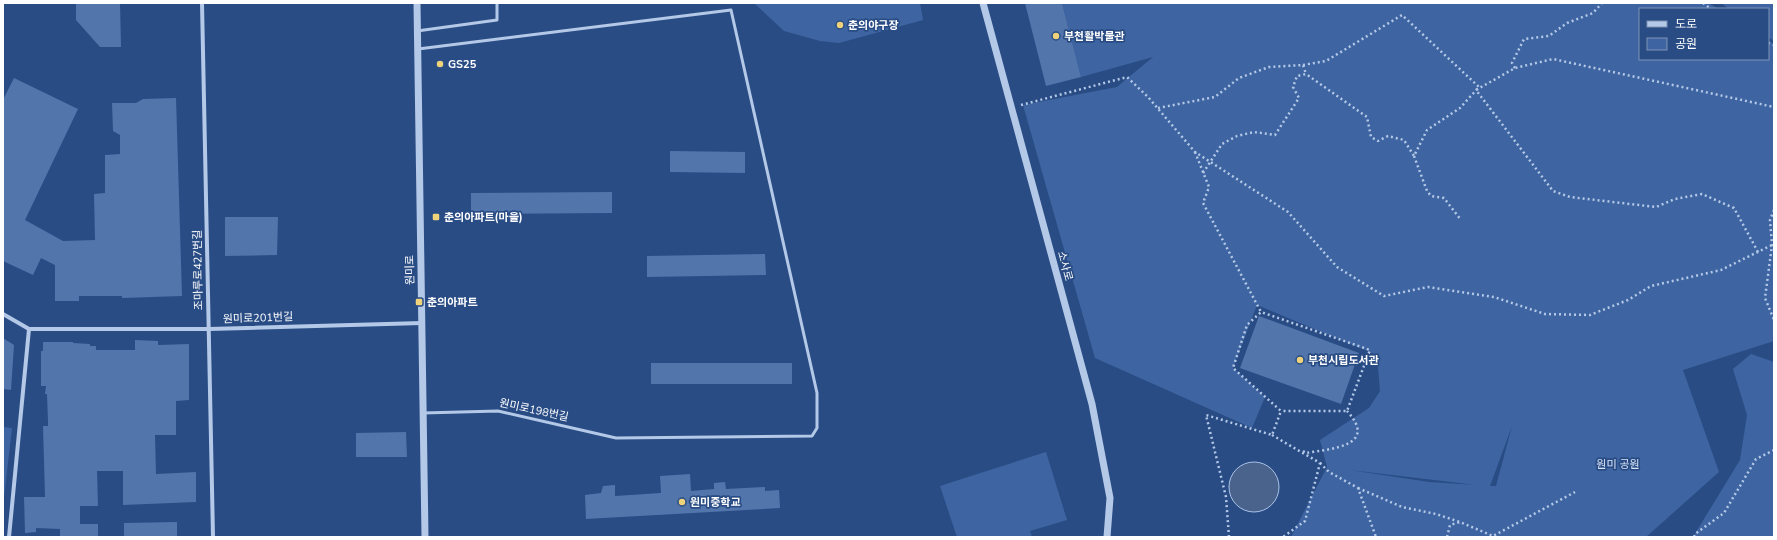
<svg xmlns="http://www.w3.org/2000/svg" width="1777" height="540" viewBox="0 0 1777 540" font-family="'Nunito Sans','Noto Sans KR',sans-serif">
<rect width="100%" height="100%" fill="#294c85"/>
<!-- green -->
<g fill="#3e65a1" fill-rule="evenodd">
<path d="M 754,3 L 920,3 L 923,20 L 839,43 L 820,41 L 784,31 Z"/>
<path d="M 1062,3 L 1709,3 L 1718,9 L 1640,9 L 1640,59 L 1768,59 L 1768,40 L 1774,44 L 1774,341 L 1683,370 L 1719,472 L 1646,537 L 1291,537 L 1327,467 L 1320,440 L 1369,408 L 1380,391 L 1377,355 L 1257,305 L 1233,368 L 1265,397 L 1252,428 L 1095,358 L 1023,105 L 1117,87 L 1153,57 L 1081,77 ZM 1512,426 L 1496,486 L 1490,486 ZM 1350,470 L 1476,485 L 1477,485 L 1429,482 Z"/>
<path d="M 1721,3 L 1774,3 L 1774,41 L 1768,37 L 1768,9 L 1729,9 Z"/>
<path d="M 1751,354 L 1774,362 L 1774,537 L 1693,537 L 1740,460 L 1747,415 L 1733,369 Z"/>
<path d="M 3,427 L 12,428 L 3,506 Z"/>
<path d="M 1046,452 L 1067,520 L 1030,531 L 1032,537 L 957,537 L 940,486 Z"/>
</g>
<!-- water -->
<circle fill="#4a638c" stroke="#a9c2e7" cx="1254" cy="487" r="25"/>
<!-- building -->
<g fill="#5275ac">
<path d="M 76,3 L 120,3 L 121,47 L 100,47 L 76,20 Z"/>
<path d="M 1025,3 L 1062,3 L 1081,77 L 1046,86 Z"/>
<path d="M 14,78 L 78,109 L 25,220 L 63,241 L 95,240 L 94,194 L 105,193 L 105,155 L 120,154 L 120,135 L 113,131 L 112,103 L 136,103 L 143,99 L 176,98 L 182,296 L 122,298 L 122,296 L 79,296 L 79,301 L 55,301 L 55,265 L 41,258 L 33,275 L 3,261 L 3,100 Z"/>
<path d="M 670,151 L 745,152 L 745,173 L 670,172 Z"/>
<path d="M 612,192 L 612,213 L 471,214 L 471,193 Z"/>
<path d="M 225,217 L 278,217 L 277,255 L 225,256 Z"/>
<path d="M 765,254 L 766,275 L 647,277 L 647,256 Z"/>
<path d="M 1259,316 L 1359,353 L 1341,404 L 1240,368 Z"/>
<path d="M 3,338 L 14,345 L 11,390 L 3,389 Z"/>
<path d="M 135,340 L 158,341 L 158,345 L 189,344 L 189,400 L 176,401 L 176,435 L 155,435 L 156,474 L 196,472 L 196,502 L 123,505 L 123,471 L 97,471 L 98,506 L 80,506 L 80,524 L 98,524 L 98,537 L 60,537 L 60,529 L 36,528 L 36,532 L 25,533 L 24,497 L 45,497 L 43,426 L 48,426 L 48,421 L 47,394 L 45,394 L 46,386 L 41,386 L 41,351 L 43,351 L 43,342 L 73,342 L 73,343 L 90,344 L 90,346 L 96,346 L 96,350 L 135,350 Z"/>
<rect x="651" y="363" width="141" height="21"/>
<path d="M 406,432 L 407,457 L 356,457 L 356,433 Z"/>
<path d="M 690,474 L 691,491 L 714,489 L 714,483 L 725,482 L 726,489 L 765,487 L 765,491 L 779,490 L 780,508 L 586,519 L 585,495 L 601,493 L 603,486 L 615,485 L 615,496 L 661,493 L 660,476 Z"/>
<path d="M 177,522 L 177,537 L 124,537 L 124,523 Z"/>
</g>
<g fill="none" stroke-linecap="round" stroke-linejoin="round">
<!-- path -->
<g stroke="#b4c8e7" stroke-width="2.5" stroke-dasharray="2 3" stroke-linecap="butt">
<path d="M 1703,3 L 1711,9"/>
<path d="M 1768,43 L 1774,45"/>
<path d="M 1303,65 L 1326,61 L 1402,15 L 1479,87 L 1460,108 L 1427,130 L 1414,156 L 1404,140 L 1388,136 L 1378,141 L 1371,137 L 1367,117 L 1306,74"/>
<path d="M 1515,68 L 1512,63 L 1524,39 L 1549,36 L 1567,23 L 1593,13 L 1602,3"/>
<path d="M 1021,105 L 1127,77 L 1148,97 L 1195,152 L 1288,212 L 1337,267 L 1384,296 L 1428,287 L 1494,297 L 1545,314 L 1590,315 L 1628,300 L 1651,286 L 1721,270 L 1772,245"/>
<path d="M 1158,108 L 1215,97 L 1239,78 L 1269,67 L 1303,65 L 1306,74 L 1297,76 L 1293,87 L 1299,98 L 1275,135 L 1254,132 L 1237,136 L 1222,144 L 1203,173"/>
<path d="M 1195,152 L 1209,187 L 1203,203 L 1261,312"/>
<path d="M 1414,156 L 1427,191 L 1431,196 L 1444,198 L 1461,220"/>
<path d="M 1774,210 L 1770,220 L 1772,245 L 1765,298 L 1774,320"/>
<path d="M 1758,252 L 1734,208 L 1702,194 L 1675,199 L 1656,207 L 1570,197 L 1553,191 L 1476,90 L 1515,68 L 1553,59 L 1774,107"/>
<path d="M 1272,435 L 1320,463 L 1305,521 L 1283,537"/>
<path d="M 1303,451 L 1306,453 C 1331,449 1379,446 1347,411"/>
<path d="M 1320,463 L 1329,472 L 1358,488 L 1376,537"/>
<path d="M 1358,488 L 1402,507 L 1436,514 L 1460,522"/>
<path d="M 1229,537 L 1226,497 L 1206,415 L 1272,435 L 1281,411 L 1233,368 L 1247,325 L 1261,312 L 1370,350 L 1347,411 L 1281,411"/>
<path d="M 1447,537 L 1450,525 L 1460,522 L 1493,536 L 1575,492"/>
<path d="M 1694,537 L 1695,534 L 1724,513 L 1756,459 L 1774,450"/>
</g>
<!-- service -->
<g stroke="#b4c8e7" stroke-width="3">
<path d="M 417,31 L 497,20 L 497,3"/>
<path d="M 418,49 L 731,10 L 817,393 L 817,428 L 812,436 L 616,438 L 498,411 L 423,413"/>
</g>
<!-- minor -->
<g stroke="#b4c8e7" stroke-width="4">
<path d="M 202,3 L 213,537"/>
<path d="M 3,314 L 29,329 L 209,329 L 422,323"/>
<path d="M 9,537 L 29,329"/>
</g>
<!-- tertiary -->
<g stroke="#b4c8e7" stroke-width="7">
<path d="M 417,3 L 425,537"/>
<path d="M 983,3 L 1092,404 L 1110,498 L 1107,537"/>
</g>
</g>
<!-- markers -->
<g fill="#eed37b" stroke="#294c85" stroke-width="1.5">
<circle cx="840" cy="25" r="4"/>
<circle cx="1056" cy="36" r="4"/>
<circle cx="440" cy="64" r="4"/>
<rect x="432" y="213" width="8" height="8" rx="2"/>
<rect x="415" y="298" width="8" height="8" rx="2"/>
<circle cx="1300" cy="360" r="4"/>
<circle cx="682" cy="502" r="4"/>
</g>
<g text-anchor="middle" dominant-baseline="central" stroke-width="3.5" stroke-linejoin="round" paint-order="stroke">
<!-- poi labels -->
<g font-size="11" font-weight="bold" fill="#fff" stroke="#294c85" text-anchor="start">
<text x="848" y="25">춘의야구장</text>
<text x="1064" y="36">부천활박물관</text>
<text x="448" y="64">GS25</text>
<text x="444" y="217">춘의아파트(마을)</text>
<text x="427" y="302">춘의아파트</text>
<text x="1308" y="360">부천시립도서관</text>
<text x="690" y="502">원미중학교</text>
</g>
<!-- street labels -->
<g font-size="11" fill="#fff" stroke="#294c85">
<text transform="translate(1065 266) rotate(75)">소사로</text>
<text transform="translate(198 270) rotate(-91)">조마루로427번길</text>
<text transform="translate(410 270) rotate(-91)">원미로</text>
<text transform="translate(258 318) rotate(-2)">원미로201번길</text>
<text transform="translate(534 410) rotate(12)">원미로198번길</text>
</g>
<!-- park labels -->
<g font-size="11" fill="#d7e3f6" stroke="#294c85">
<text x="1618" y="464">원미 공원</text>
</g>
</g>
<!-- border -->
<rect width="1777" height="540" fill="none" stroke="#ffffff" stroke-width="8"/>
<!-- legend -->
<rect x="1639" y="8" width="130" height="52" fill="#294c85" stroke="#7f94b6"/>
<rect x="1647" y="21" width="20" height="6" fill="#b4c8e7" stroke="#7f94b6"/>
<text x="1675" y="28" font-size="12" fill="#ffffff">도로</text>
<rect x="1647" y="38" width="20" height="12" fill="#3e65a1" stroke="#7f94b6"/>
<text x="1675" y="48" font-size="12" fill="#ffffff">공원</text>
</svg>
